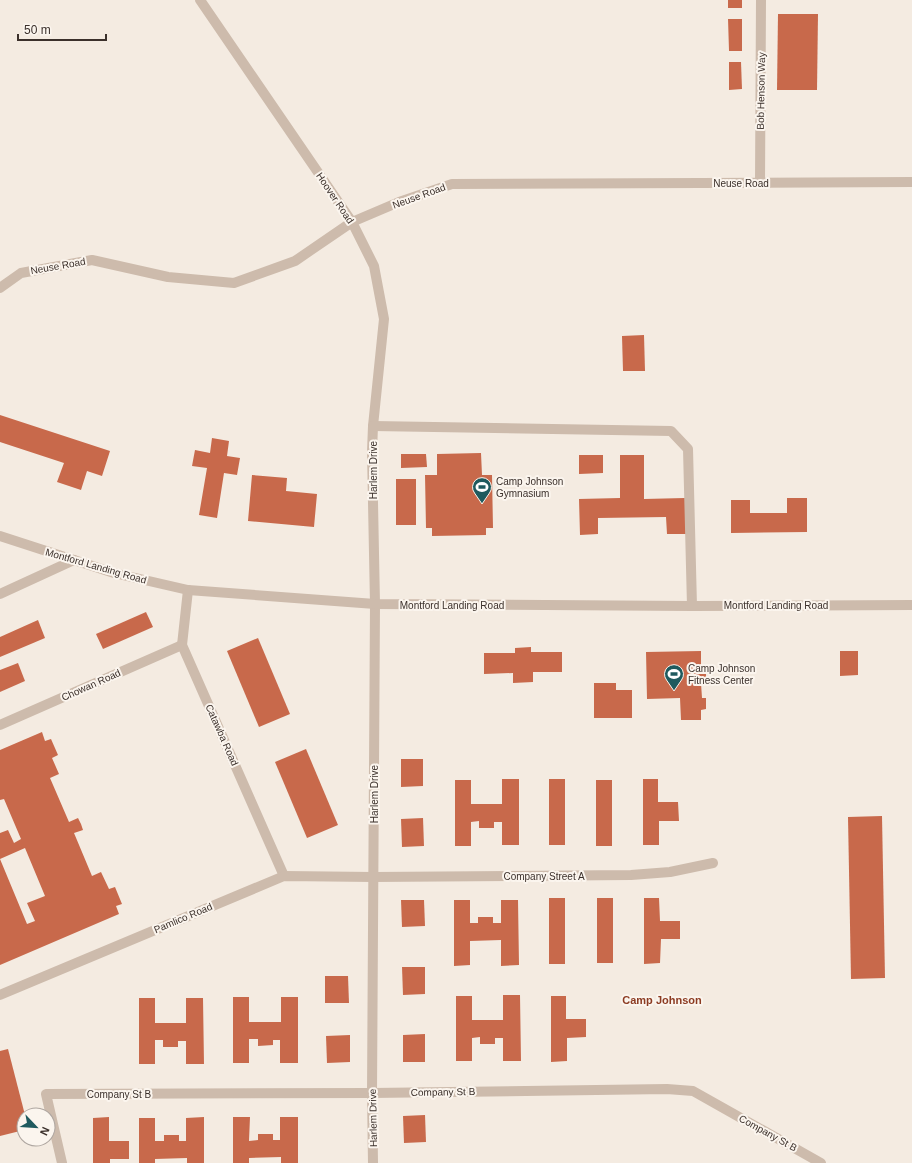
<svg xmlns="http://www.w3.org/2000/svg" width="912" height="1163" viewBox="0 0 912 1163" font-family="Helvetica,sans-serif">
<rect width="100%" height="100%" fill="#f4ebe1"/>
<!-- building -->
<g fill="#c8694b" fill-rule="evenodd">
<rect x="728" y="0" width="14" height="8"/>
<path d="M 778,14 L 818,14 L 817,90 L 777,90 Z"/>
<path d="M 728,19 L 742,19 L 742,51 L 729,51 Z"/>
<path d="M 729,62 L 741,62 L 742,89 L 729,90 Z"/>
<path d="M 644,335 L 645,371 L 623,371 L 622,336 Z"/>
<path d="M 0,415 L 110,451 L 102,476 L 87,471 L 81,490 L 57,482 L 64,463 L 0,442 Z"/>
<path d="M 212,438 L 229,441 L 227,456 L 240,458 L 237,475 L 224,473 L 217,518 L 199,515 L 207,468 L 192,466 L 195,450 L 210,453 Z"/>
<path d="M 481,453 L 482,475 L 492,475 L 493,528 L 486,528 L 486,535 L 432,536 L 432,528 L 426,528 L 425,475 L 437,475 L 437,454 Z"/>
<path d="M 401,454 L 426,454 L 427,467 L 401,468 Z"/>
<path d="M 579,455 L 603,455 L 603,473 L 579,474 Z"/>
<path d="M 620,455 L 644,455 L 644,499 L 685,498 L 686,534 L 667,534 L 666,517 L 598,518 L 598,534 L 580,535 L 579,499 L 620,498 Z"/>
<path d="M 252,475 L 287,478 L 286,491 L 317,494 L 314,527 L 248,521 Z"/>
<rect x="396" y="479" width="20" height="46"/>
<path d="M 787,498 L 807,498 L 807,532 L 731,533 L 731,500 L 750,500 L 750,513 L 787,513 Z"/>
<path d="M 146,612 L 153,627 L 103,649 L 96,634 Z"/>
<path d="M 38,620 L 45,638 L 0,657 L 0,637 Z"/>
<path d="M 258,638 L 290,714 L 259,727 L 227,651 Z"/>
<path d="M 531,647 L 531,652 L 562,652 L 562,672 L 533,672 L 533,682 L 513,683 L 513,673 L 484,674 L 484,653 L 515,653 L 515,648 Z"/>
<path d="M 701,651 L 701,672 L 706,672 L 706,683 L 701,683 L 702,698 L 706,698 L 706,709 L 701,710 L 701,720 L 681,720 L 680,698 L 647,699 L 646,652 Z"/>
<path d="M 840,651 L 858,651 L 858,675 L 840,676 Z"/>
<path d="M 18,663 L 25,681 L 0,692 L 0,670 Z"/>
<path d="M 594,683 L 616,683 L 616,690 L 632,690 L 632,718 L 594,718 Z"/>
<path d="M 42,732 L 45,741 L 51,739 L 58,755 L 52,758 L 59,774 L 50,778 L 69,822 L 78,818 L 81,824 L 83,830 L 74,833 L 92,876 L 101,872 L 109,889 L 115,887 L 122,904 L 116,906 L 119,914 L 0,965 L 0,833 L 8,830 L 14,843 L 21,839 L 4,799 L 0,800 L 0,750 ZM 25,848 L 45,896 L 27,903 L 35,921 L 27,924 L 0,859 Z"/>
<path d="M 306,749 L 338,825 L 307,838 L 275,762 Z"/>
<path d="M 401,759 L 423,759 L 423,786 L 401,787 Z"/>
<path d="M 502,779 L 519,779 L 519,845 L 502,845 L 502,822 L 494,822 L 494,828 L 479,828 L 479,821 L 471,822 L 471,846 L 455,846 L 455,780 L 471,780 L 471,804 L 502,804 Z"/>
<rect x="549" y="779" width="16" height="66"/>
<path d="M 643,779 L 658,779 L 658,802 L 678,802 L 679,821 L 659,821 L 659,845 L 643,845 Z"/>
<rect x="596" y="780" width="16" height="66"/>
<path d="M 882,816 L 885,978 L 851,979 L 848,817 Z"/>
<path d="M 423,818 L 424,846 L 402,847 L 401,819 Z"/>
<rect x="549" y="898" width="16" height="66"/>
<rect x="597" y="898" width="16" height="65"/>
<path d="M 644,898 L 659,898 L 660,921 L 680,921 L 680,939 L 661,939 L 660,963 L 644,964 Z"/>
<path d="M 401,900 L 424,900 L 425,926 L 402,927 Z"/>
<path d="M 454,900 L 470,900 L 470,923 L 478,923 L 478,917 L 493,917 L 493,923 L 501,923 L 501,900 L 518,900 L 519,965 L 501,966 L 501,940 L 470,941 L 470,965 L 454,966 Z"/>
<path d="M 402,967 L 425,967 L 425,994 L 403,995 Z"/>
<path d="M 325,976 L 348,976 L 349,1003 L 325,1003 Z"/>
<path d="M 503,995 L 520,995 L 521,1061 L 503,1061 L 503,1038 L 495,1038 L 495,1044 L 480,1044 L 480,1037 L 472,1038 L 472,1061 L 456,1061 L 456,996 L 472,996 L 472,1020 L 503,1020 Z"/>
<path d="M 551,996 L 566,996 L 566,1019 L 586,1019 L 586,1037 L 567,1038 L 567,1061 L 551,1062 Z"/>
<path d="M 233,997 L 249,997 L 249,1022 L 281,1022 L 281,997 L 298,997 L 298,1063 L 280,1063 L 280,1040 L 273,1040 L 273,1045 L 258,1046 L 258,1039 L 249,1039 L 249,1063 L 233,1063 Z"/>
<path d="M 139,998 L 155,998 L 155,1023 L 186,1023 L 186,998 L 203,998 L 204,1064 L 186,1064 L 186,1041 L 178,1041 L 178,1047 L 163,1047 L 163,1040 L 155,1040 L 155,1064 L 139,1064 Z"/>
<path d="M 425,1034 L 425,1062 L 403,1062 L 403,1035 Z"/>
<path d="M 350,1035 L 350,1062 L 327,1063 L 326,1036 Z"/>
<path d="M 8,1049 L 25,1115 L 24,1130 L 0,1136 L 0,1051 Z"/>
<path d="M 425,1115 L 426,1142 L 404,1143 L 403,1116 Z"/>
<path d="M 109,1117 L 109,1141 L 129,1141 L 129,1159 L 110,1159 L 110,1163 L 93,1163 L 93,1118 Z"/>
<path d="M 204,1117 L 204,1163 L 187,1163 L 187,1158 L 155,1159 L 155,1163 L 139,1163 L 139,1118 L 155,1118 L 155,1141 L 164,1141 L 164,1135 L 179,1135 L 179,1141 L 186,1141 L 186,1118 Z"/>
<path d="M 233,1117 L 250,1117 L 249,1141 L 258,1140 L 258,1134 L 273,1134 L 273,1140 L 280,1140 L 280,1117 L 298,1117 L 298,1163 L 281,1163 L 281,1157 L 249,1158 L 249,1163 L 233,1163 Z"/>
</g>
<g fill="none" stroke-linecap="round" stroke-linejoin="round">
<!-- street -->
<g stroke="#cdbbac" stroke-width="10">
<path d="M 200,0 L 352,222 L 374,266 L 384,319 L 373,426 L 372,452 L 375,604 L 372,1093 L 373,1163"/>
<path d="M 760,183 L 761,0"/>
<path d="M 0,288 L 21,273 L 92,260 L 168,277 L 234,283 L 295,261 L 352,222 L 399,202 L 452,184 L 912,182"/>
<path d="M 373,426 L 671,431 L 688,449 L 692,606"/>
<path d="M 0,536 L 114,573 L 188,590 L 375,604 L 692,606 L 912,605"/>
<path d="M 188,590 L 182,645 L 284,876"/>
<path d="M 0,594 L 74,560"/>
<path d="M 0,725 L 182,645"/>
<path d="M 0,995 L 284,876 L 373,877 L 631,875 L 670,872 L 713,863"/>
<path d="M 62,1163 L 46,1094 L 372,1093 L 667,1089 L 693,1091 L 821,1163"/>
</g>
</g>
<!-- icons -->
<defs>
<symbol id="stadium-pin" viewBox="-11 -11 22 30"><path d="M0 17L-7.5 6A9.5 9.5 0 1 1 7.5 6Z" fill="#1f5a5e" stroke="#fbf5ee"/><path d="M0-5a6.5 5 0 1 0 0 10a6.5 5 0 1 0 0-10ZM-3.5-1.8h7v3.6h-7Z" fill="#fff"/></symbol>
</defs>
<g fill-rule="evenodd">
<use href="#stadium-pin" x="471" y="476" width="22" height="30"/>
<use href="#stadium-pin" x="663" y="663" width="22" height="30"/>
</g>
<g text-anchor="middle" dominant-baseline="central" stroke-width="4" stroke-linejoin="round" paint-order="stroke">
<!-- street labels -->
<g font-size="10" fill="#3b302b" stroke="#fbf5ee">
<text transform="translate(761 91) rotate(-89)">Bob Henson Way</text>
<text x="741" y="183">Neuse Road</text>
<text transform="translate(419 196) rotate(-20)">Neuse Road</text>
<text transform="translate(335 198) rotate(56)">Hoover Road</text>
<text transform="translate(58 266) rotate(-10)">Neuse Road</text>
<text transform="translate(373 470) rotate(-90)">Harlem Drive</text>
<text transform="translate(96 566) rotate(16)">Montford Landing Road</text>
<text x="452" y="605">Montford Landing Road</text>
<text x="776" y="605">Montford Landing Road</text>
<text transform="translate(91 685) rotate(-24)">Chowan Road</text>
<text transform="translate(222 735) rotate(66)">Catawba Road</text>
<text transform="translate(374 794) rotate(-90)">Harlem Drive</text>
<text x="544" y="876">Company Street A</text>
<text transform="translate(183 918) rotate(-23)">Pamlico Road</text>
<text transform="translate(443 1092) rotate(-1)">Company St B</text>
<text x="119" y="1094">Company St B</text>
<text transform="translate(373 1118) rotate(-91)">Harlem Drive</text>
<text transform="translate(768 1133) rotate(29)">Company St B</text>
</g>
<!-- poi labels -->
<g font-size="10" fill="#3b302b" stroke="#fbf5ee" text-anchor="start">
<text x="496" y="481">Camp Johnson<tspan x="496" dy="12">Gymnasium</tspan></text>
<text x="688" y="668">Camp Johnson<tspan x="688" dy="12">Fitness Center</tspan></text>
</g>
<!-- neighbourhood labels -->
<g font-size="11" font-weight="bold" fill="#8c3b22" stroke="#fbf5ee">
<text x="662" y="1000">Camp Johnson</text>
</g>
</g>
<!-- north arrow -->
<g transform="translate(36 1127) rotate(115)"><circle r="19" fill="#fbf5ee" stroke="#aea6a0"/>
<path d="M0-3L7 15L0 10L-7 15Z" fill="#1f5a5e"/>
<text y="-6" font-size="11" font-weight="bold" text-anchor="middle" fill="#3b302b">N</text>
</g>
<!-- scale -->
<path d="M18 34v6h88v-6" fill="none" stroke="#3b302b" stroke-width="2"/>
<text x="24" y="34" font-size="12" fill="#3b302b" stroke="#fbf5ee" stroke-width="3" paint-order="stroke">50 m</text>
</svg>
